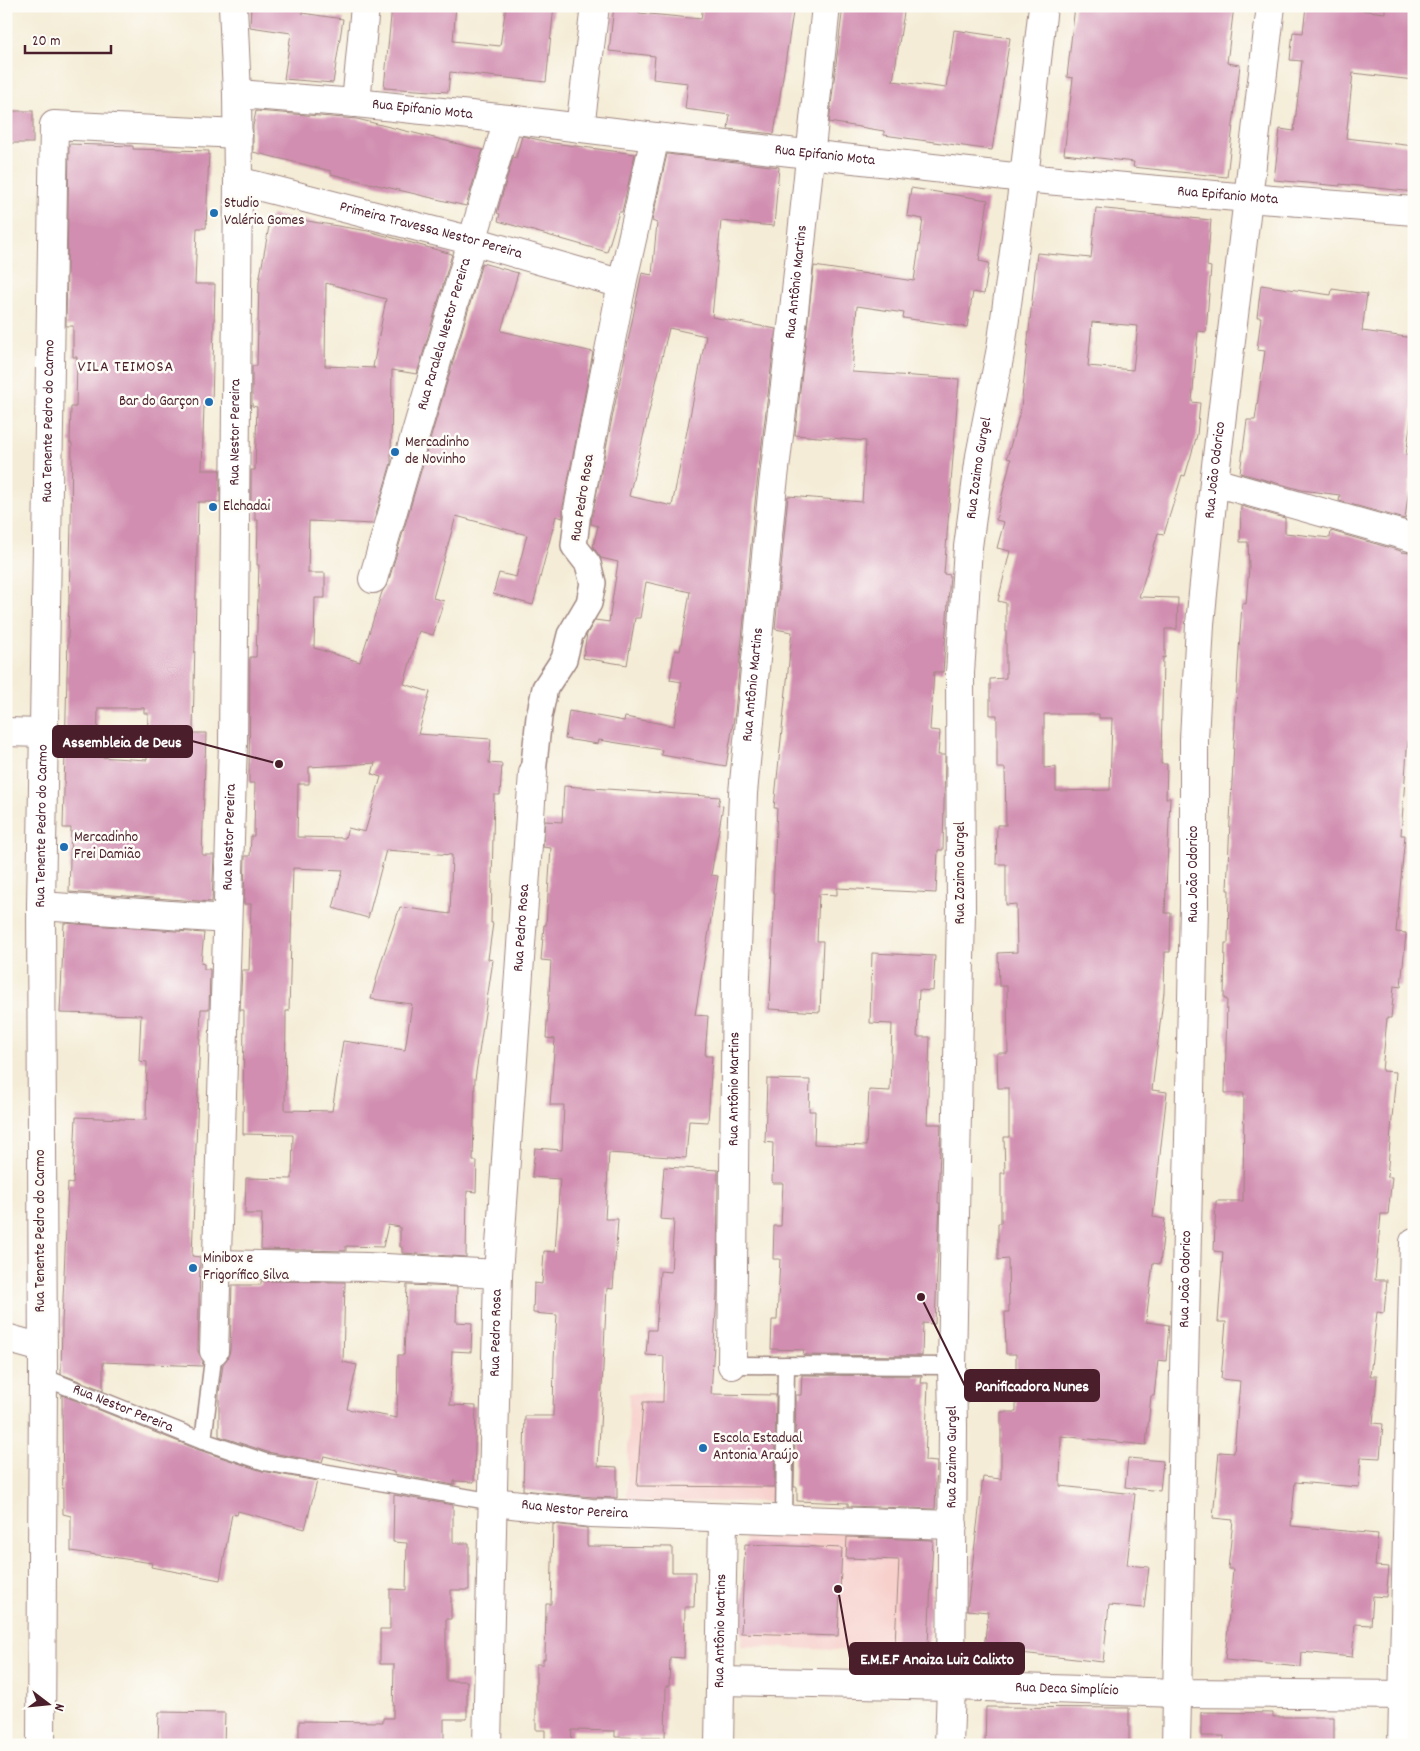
<svg xmlns="http://www.w3.org/2000/svg" width="1420" height="1751" viewBox="0 0 1420 1751" font-family="Dekko,sans-serif">
<rect width="100%" height="100%" fill="#fdfcf7"/>
<filter id="ink" filterUnits="userSpaceOnUse"><feTurbulence type="fractalNoise" baseFrequency=".02" numOctaves="2"/><feDisplacementMap in="SourceGraphic" scale="10" xChannelSelector="R" yChannelSelector="G"/><feConvolveMatrix kernelMatrix="1 2 1 2 8 2 1 2 1" color-interpolation-filters="sRGB"/></filter>
<filter id="wash" filterUnits="userSpaceOnUse"><feTurbulence type="fractalNoise" baseFrequency=".0096" numOctaves="4" result="noise"/><feDisplacementMap in="SourceGraphic" scale="20" xChannelSelector="R" yChannelSelector="G"/><feGaussianBlur stdDeviation="1.12" result="paint"/><feColorMatrix in="noise" values="0 0 0 0 0 0 0 0 0 0 0 0 0 0 0 0 0 1.4 0 .05"/><feComposite in="paint" operator="in"/></filter>
<g filter="url(#wash)">
<rect width="100%" height="100%" fill="#f4ecd6"/>
<!-- built -->
<g fill="#f7d0cc">
<path d="M 629,1393 L 779,1395 L 777,1502 L 627,1501 Z"/>
<path d="M 746,1528 L 934,1536 L 929,1654 L 741,1646 Z"/>
</g>
<g id="blocks">
<!-- building -->
<g fill="#d18eb0" fill-rule="evenodd">
<path d="M 251,6 L 303,6 L 302,13 L 343,19 L 333,83 L 284,79 L 291,33 L 250,27 Z"/>
<path d="M 392,6 L 456,6 L 453,41 L 500,46 L 506,6 L 554,6 L 546,82 L 450,72 L 448,92 L 384,88 Z"/>
<path d="M 614,6 L 639,9 L 639,13 L 701,19 L 703,6 L 794,6 L 774,134 L 728,129 L 730,115 L 685,109 L 688,83 L 653,79 L 655,56 L 609,51 Z"/>
<path d="M 843,6 L 905,6 L 893,81 L 946,88 L 954,30 L 1010,38 L 992,150 L 884,135 L 884,131 L 829,122 Z"/>
<path d="M 1075,6 L 1234,6 L 1227,63 L 1240,65 L 1227,177 L 1133,167 L 1134,162 L 1064,154 L 1073,78 L 1067,77 Z"/>
<path d="M 1306,6 L 1325,6 L 1385,13 L 1385,6 L 1414,6 L 1414,80 L 1353,73 L 1346,138 L 1414,146 L 1414,192 L 1340,184 L 1340,186 L 1274,180 L 1280,129 L 1294,131 L 1302,61 L 1290,60 L 1293,32 L 1303,33 Z"/>
<rect x="6" y="111" width="27" height="32"/>
<path d="M 256,111 L 357,119 L 483,150 L 466,206 L 331,174 L 331,171 L 253,152 L 253,126 Z"/>
<path d="M 522,136 L 553,143 L 635,154 L 622,212 L 619,212 L 607,252 L 498,221 L 500,214 L 497,213 L 513,157 L 516,158 Z"/>
<path d="M 69,144 L 133,146 L 133,149 L 209,151 L 206,228 L 197,228 L 195,284 L 215,284 L 212,405 L 204,404 L 202,470 L 220,470 L 220,502 L 198,502 L 193,733 L 206,733 L 202,855 L 214,855 L 212,902 L 69,892 L 71,828 L 63,828 L 71,523 L 72,443 L 70,443 L 71,407 L 76,407 L 77,357 L 73,357 L 73,326 L 66,326 ZM 98,708 L 144,708 L 144,713 L 148,713 L 147,760 L 97,757 Z"/>
<path d="M 667,154 L 779,167 L 774,226 L 721,221 L 712,317 L 776,329 L 756,492 L 735,712 L 726,766 L 661,755 L 662,750 L 599,740 L 598,744 L 565,739 L 569,711 L 624,721 L 625,717 L 674,726 L 682,682 L 670,680 L 675,650 L 680,651 L 690,592 L 646,582 L 640,618 L 635,618 L 627,665 L 583,658 L 587,634 L 595,620 L 609,622 L 618,562 L 601,558 L 593,547 L 598,526 L 591,524 L 592,516 L 642,273 L 652,275 L 657,223 L 652,221 ZM 669,328 L 706,336 L 672,506 L 629,496 Z"/>
<path d="M 911,188 L 988,200 L 979,261 L 989,263 L 984,294 L 973,292 L 967,327 L 903,318 L 904,313 L 857,306 L 852,372 L 959,379 L 944,574 L 950,575 L 943,672 L 934,672 L 930,730 L 940,731 L 938,755 L 945,755 L 943,850 L 938,850 L 936,893 L 837,888 L 837,895 L 819,894 L 817,941 L 823,941 L 820,1012 L 769,1009 L 775,893 L 773,892 L 777,808 L 774,808 L 792,632 L 775,629 L 788,496 L 862,502 L 866,441 L 795,435 L 814,266 L 914,281 L 923,219 L 907,216 Z"/>
<path d="M 1096,208 L 1126,211 L 1126,212 L 1211,220 L 1207,266 L 1211,267 L 1206,332 L 1198,331 L 1192,402 L 1200,403 L 1197,435 L 1185,476 L 1182,475 L 1164,534 L 1158,533 L 1139,597 L 1178,598 L 1177,629 L 1165,629 L 1165,658 L 1163,657 L 1161,764 L 1167,764 L 1166,798 L 1170,798 L 1165,913 L 1171,913 L 1170,952 L 1165,952 L 1164,992 L 1152,1090 L 1167,1092 L 1153,1217 L 1165,1219 L 1160,1264 L 1153,1263 L 1146,1322 L 1169,1325 L 1166,1361 L 1158,1360 L 1154,1396 L 1151,1396 L 1146,1445 L 1061,1436 L 1060,1486 L 1135,1494 L 1127,1565 L 1149,1567 L 1144,1608 L 1109,1605 L 1103,1662 L 984,1649 L 988,1612 L 967,1610 L 983,1477 L 1001,1479 L 1001,1412 L 1016,1412 L 1016,1354 L 1006,1354 L 1005,1312 L 1009,1312 L 1008,1259 L 998,1260 L 998,1223 L 1001,1223 L 1001,1173 L 1005,1173 L 1004,1137 L 1009,1137 L 1009,1088 L 998,1088 L 997,1053 L 1008,1053 L 1007,986 L 999,986 L 998,953 L 1017,952 L 1016,904 L 1006,905 L 1006,864 L 996,864 L 997,825 L 1006,825 L 1005,768 L 997,768 L 997,715 L 990,715 L 990,679 L 1006,678 L 1006,603 L 998,601 L 1010,551 L 997,548 L 1004,522 L 996,520 L 1011,459 L 1007,458 L 1021,408 L 1037,253 L 1091,258 ZM 1092,322 L 1138,326 L 1133,370 L 1088,366 ZM 1044,714 L 1099,714 L 1099,718 L 1112,718 L 1110,790 L 1056,791 L 1056,767 L 1044,768 Z"/>
<path d="M 271,215 L 368,231 L 452,254 L 417,374 L 392,370 L 391,463 L 373,524 L 309,521 L 308,573 L 325,573 L 325,598 L 315,598 L 314,648 L 360,662 L 382,592 L 388,583 L 482,263 L 518,273 L 501,331 L 593,352 L 563,507 L 563,518 L 556,516 L 533,605 L 493,594 L 499,573 L 516,577 L 527,535 L 456,516 L 433,598 L 444,601 L 433,635 L 419,631 L 404,684 L 430,692 L 418,734 L 491,739 L 489,763 L 502,764 L 500,795 L 494,795 L 491,923 L 493,923 L 488,959 L 493,960 L 475,1079 L 473,1161 L 477,1161 L 476,1192 L 467,1191 L 466,1257 L 402,1253 L 402,1247 L 400,1247 L 400,1227 L 388,1225 L 383,1247 L 346,1246 L 346,1251 L 261,1249 L 262,1214 L 245,1214 L 246,1178 L 292,1179 L 293,1135 L 243,1134 L 244,1010 L 240,1010 L 242,970 L 249,970 L 251,904 L 244,904 L 245,856 L 250,856 L 251,836 L 254,836 L 255,783 L 249,783 L 250,657 L 256,657 L 259,565 L 257,565 L 258,520 L 255,520 L 255,504 L 251,504 L 251,470 L 255,470 L 257,407 L 252,406 L 252,366 L 257,366 L 259,282 ZM 326,283 L 386,299 L 373,367 L 375,368 L 325,366 ZM 375,763 L 372,774 L 381,777 L 365,832 L 348,828 L 345,838 L 297,837 L 298,784 L 309,784 L 309,767 ZM 386,850 L 452,855 L 450,914 L 400,907 L 382,959 L 371,999 L 412,1004 L 405,1050 L 343,1041 L 332,1111 L 285,1110 L 286,1011 L 289,1011 L 293,868 L 343,870 L 333,908 L 368,918 Z"/>
<path d="M 1261,285 L 1331,295 L 1332,289 L 1367,294 L 1362,331 L 1414,338 L 1414,398 L 1406,455 L 1413,456 L 1405,519 L 1339,501 L 1340,495 L 1302,490 L 1240,473 L 1247,420 L 1255,420 L 1265,351 L 1257,350 L 1261,317 L 1257,317 Z"/>
<path d="M 1241,506 L 1285,518 L 1285,533 L 1330,538 L 1331,531 L 1401,551 L 1401,552 L 1414,553 L 1414,624 L 1412,648 L 1414,648 L 1414,671 L 1410,715 L 1412,716 L 1407,750 L 1401,835 L 1405,835 L 1396,932 L 1406,933 L 1401,987 L 1394,986 L 1391,1018 L 1387,1018 L 1382,1071 L 1396,1072 L 1387,1177 L 1392,1177 L 1388,1214 L 1381,1214 L 1375,1280 L 1387,1280 L 1384,1313 L 1377,1312 L 1370,1376 L 1377,1376 L 1373,1423 L 1383,1424 L 1380,1458 L 1361,1457 L 1359,1487 L 1295,1482 L 1291,1526 L 1378,1534 L 1375,1566 L 1389,1567 L 1386,1597 L 1373,1596 L 1371,1625 L 1355,1624 L 1352,1657 L 1302,1652 L 1301,1667 L 1225,1660 L 1233,1569 L 1228,1569 L 1233,1520 L 1213,1518 L 1219,1452 L 1234,1453 L 1240,1381 L 1221,1379 L 1226,1322 L 1218,1322 L 1223,1252 L 1214,1251 L 1216,1201 L 1243,1201 L 1244,1093 L 1225,1093 L 1227,999 L 1224,999 L 1225,943 L 1228,943 L 1229,890 L 1227,890 L 1230,821 L 1238,667 L 1242,603 L 1246,604 L 1249,567 L 1248,542 L 1240,542 Z"/>
<path d="M 564,786 L 720,797 L 718,805 L 723,806 L 711,875 L 718,876 L 695,1015 L 708,1016 L 705,1056 L 712,1056 L 708,1122 L 689,1121 L 686,1158 L 609,1153 L 605,1219 L 618,1219 L 613,1289 L 607,1288 L 598,1466 L 617,1467 L 617,1498 L 592,1497 L 523,1490 L 525,1416 L 553,1416 L 554,1359 L 557,1315 L 533,1313 L 534,1283 L 542,1284 L 544,1251 L 555,1252 L 560,1179 L 532,1177 L 535,1148 L 562,1150 L 564,1105 L 550,1105 L 555,1039 L 546,1038 L 551,961 L 541,960 L 544,925 L 546,925 L 551,848 L 543,847 L 545,821 L 562,822 Z"/>
<path d="M 64,923 L 204,933 L 201,963 L 204,964 L 204,969 L 210,969 L 209,1009 L 201,1009 L 192,1256 L 200,1257 L 198,1351 L 203,1361 L 202,1366 L 103,1362 L 103,1390 L 61,1374 L 62,1322 L 68,1183 L 73,1184 L 76,1117 L 146,1120 L 147,1062 L 139,1061 L 141,1015 L 60,1013 Z"/>
<path d="M 872,953 L 935,956 L 933,991 L 919,990 L 917,1037 L 930,1037 L 927,1124 L 941,1124 L 938,1203 L 940,1203 L 939,1224 L 935,1324 L 923,1323 L 922,1356 L 803,1355 L 804,1350 L 771,1349 L 772,1320 L 777,1320 L 780,1259 L 773,1259 L 774,1226 L 781,1226 L 783,1183 L 772,1183 L 773,1143 L 765,1142 L 767,1079 L 810,1080 L 809,1111 L 815,1111 L 814,1144 L 866,1146 L 869,1090 L 890,1091 L 892,1024 L 870,1023 Z"/>
<path d="M 664,1167 L 718,1170 L 717,1295 L 711,1394 L 776,1395 L 774,1487 L 637,1486 L 643,1402 L 663,1402 L 664,1356 L 646,1355 L 648,1330 L 656,1330 L 660,1271 L 671,1272 L 674,1220 L 660,1219 Z"/>
<path d="M 261,1281 L 345,1282 L 343,1362 L 357,1365 L 347,1409 L 397,1418 L 398,1355 L 404,1355 L 407,1285 L 457,1287 L 456,1322 L 472,1323 L 471,1352 L 452,1351 L 450,1405 L 476,1406 L 474,1482 L 454,1481 L 454,1485 L 394,1474 L 394,1472 L 324,1456 L 322,1462 L 267,1452 L 219,1436 L 219,1393 L 223,1364 L 227,1359 L 230,1351 L 232,1285 L 261,1285 Z"/>
<path d="M 802,1375 L 922,1376 L 921,1383 L 928,1383 L 925,1461 L 937,1462 L 935,1509 L 848,1506 L 848,1503 L 797,1501 L 797,1487 L 794,1487 L 796,1395 L 801,1395 Z"/>
<path d="M 62,1395 L 199,1450 L 262,1471 L 317,1481 L 305,1529 L 238,1511 L 237,1515 L 232,1514 L 220,1580 L 151,1567 L 152,1563 L 71,1551 L 71,1516 L 63,1514 Z"/>
<path d="M 1128,1458 L 1163,1461 L 1160,1491 L 1125,1487 Z"/>
<path d="M 394,1495 L 453,1505 L 453,1543 L 469,1543 L 469,1590 L 451,1590 L 451,1619 L 446,1619 L 446,1681 L 467,1681 L 467,1719 L 444,1719 L 444,1745 L 299,1745 L 299,1721 L 383,1722 L 383,1718 L 393,1718 L 394,1664 L 380,1664 L 380,1629 L 390,1629 L 390,1589 L 406,1590 L 407,1543 L 393,1542 Z"/>
<path d="M 553,1524 L 587,1528 L 587,1546 L 672,1547 L 672,1572 L 695,1572 L 694,1607 L 685,1607 L 684,1658 L 670,1657 L 669,1686 L 666,1686 L 665,1738 L 615,1737 L 615,1731 L 572,1730 L 571,1745 L 545,1745 L 545,1730 L 536,1730 L 536,1664 L 543,1664 L 543,1659 L 545,1659 L 546,1604 L 551,1604 Z"/>
<path d="M 847,1537 L 933,1540 L 928,1645 L 895,1644 L 899,1560 L 846,1558 Z"/>
<path d="M 745,1544 L 842,1548 L 838,1636 L 741,1633 Z"/>
<path d="M 986,1707 L 1129,1708 L 1129,1745 L 985,1745 Z"/>
<path d="M 159,1712 L 225,1713 L 224,1745 L 158,1744 Z"/>
<path d="M 1201,1712 L 1273,1713 L 1273,1717 L 1334,1717 L 1334,1745 L 1224,1745 L 1224,1736 L 1201,1736 Z"/>
</g>
</g>
</g>
<g filter="url(#ink)">
<use href="#blocks" fill-opacity="0" stroke="#9f8680" stroke-width="1"/>
<g fill="none" stroke-linecap="round" stroke-linejoin="round">
<defs>
<g id="service">
<path d="M 732,1365 L 952,1366"/>
<path id="s1" d="M 43,1377 L 203,1441 L 265,1462 L 494,1502"/>
<path d="M 203,1441 L 214,1351"/>
<path d="M 784,1520 L 786,1365"/>
</g>
<path id="pedestrian" d="M 533,773 L 539,717 L 545,688 L 564,659 L 570,635 L 589,603 L 593,583 L 588,564 L 574,546 L 578,510"/>
<g id="minor">
<path id="s2" d="M 237,94 L 356,103 L 508,119 L 655,137 L 1024,178 L 1248,198 L 1414,211"/>
<path d="M 356,103 L 365,6"/>
<path d="M 580,128 L 595,6"/>
<path id="s3" d="M 238,181 L 473,241 L 622,284"/>
<path d="M 1214,482 L 1414,538"/>
<path d="M 578,510 L 622,284 L 655,137"/>
<path id="s4" d="M 373,579 L 508,119"/>
<path d="M 6,732 L 43,733"/>
<path d="M 41,906 L 227,919"/>
<path d="M 216,1264 L 367,1267 L 498,1274"/>
<path d="M 6,1338 L 42,1348"/>
<path id="s5" d="M 214,1351 L 233,742 L 238,181 L 237,94 L 233,6"/>
<path id="s6" d="M 732,1365 L 736,975 L 743,793 L 772,494 L 794,310 L 826,6"/>
<path id="s7" d="M 494,1502 L 591,1513 L 953,1525"/>
<path id="s8" d="M 721,1681 L 951,1686 L 953,1427 L 952,1366 L 961,909 L 960,673 L 968,547 L 980,456 L 1001,348 L 1024,178 L 1043,6"/>
<path id="s9" d="M 41,1745 L 43,1377 L 41,906 L 54,125 L 238,134"/>
<path id="s10" d="M 487,1745 L 498,1274 L 533,773"/>
<path id="s11" d="M 719,1745 L 723,1518"/>
<path id="s12" d="M 1176,1745 L 1194,905 L 1194,739 L 1200,624 L 1214,482 L 1271,6"/>
<path d="M 1402,1745 L 1414,1242"/>
</g>
<g id="tertiary">
<path id="s13" d="M 949,1745 L 951,1686 L 1178,1693 L 1414,1695"/>
</g>
</defs>
<!-- service casing -->
<use href="#service" stroke="#9f8680" stroke-width="19"/>
<!-- pedestrian casing -->
<use href="#pedestrian" stroke="#9f8680" stroke-width="28"/>
<!-- minor casing -->
<use href="#minor" stroke="#9f8680" stroke-width="30"/>
<!-- tertiary casing -->
<use href="#tertiary" stroke="#9f8680" stroke-width="30"/>
<!-- service -->
<use href="#service" stroke="#fff" stroke-width="16"/>
<!-- pedestrian -->
<use href="#pedestrian" stroke="#fff" stroke-width="25"/>
<!-- minor -->
<use href="#minor" stroke="#fff" stroke-width="28"/>
<!-- tertiary -->
<use href="#tertiary" stroke="#fff" stroke-width="28"/>
</g>
</g>
<!-- markers -->
<g fill="#1f6fb2" stroke="#fdfcf7" stroke-width="2">
<circle cx="214" cy="213" r="5"/>
<circle cx="209" cy="402" r="5"/>
<circle cx="395" cy="452" r="5"/>
<circle cx="213" cy="507" r="5"/>
<circle cx="64" cy="847" r="5"/>
<circle cx="193" cy="1268" r="5"/>
<circle cx="703" cy="1448" r="5"/>
</g>
<g text-anchor="middle" dominant-baseline="central" stroke-width="5" stroke-linejoin="round" paint-order="stroke">
<!-- street labels -->
<g font-size="15" fill="#4a1f2b" stroke="#fdfcf7">
<text stroke="none"><textPath href="#s2" startOffset="186">Rua Epifanio Mota</textPath></text>
<text stroke="none"><textPath href="#s2" startOffset="591">Rua Epifanio Mota</textPath></text>
<text stroke="none"><textPath href="#s2" startOffset="996">Rua Epifanio Mota</textPath></text>
<text stroke="none"><textPath href="#s3" startOffset="199">Primeira Travessa Nestor Pereira</textPath></text>
<text stroke="none"><textPath href="#s6" startOffset="1086">Rua Antônio Martins</textPath></text>
<text stroke="none"><textPath href="#s4" startOffset="255">Rua Paralela Nestor Pereira</textPath></text>
<text stroke="none"><textPath href="#s9" startOffset="1324">Rua Tenente Pedro do Carmo</textPath></text>
<text stroke="none"><textPath href="#s5" startOffset="919">Rua Nestor Pereira</textPath></text>
<text stroke="none"><textPath href="#s8" startOffset="1449">Rua Zozimo Gurgel</textPath></text>
<text stroke="none"><textPath href="#s12" startOffset="1276">Rua João Odorico</textPath></text>
<text transform="translate(583 498) rotate(-81)">Rua Pedro Rosa</text>
<text stroke="none"><textPath href="#s6" startOffset="681">Rua Antônio Martins</textPath></text>
<text stroke="none"><textPath href="#s9" startOffset="919">Rua Tenente Pedro do Carmo</textPath></text>
<text stroke="none"><textPath href="#s5" startOffset="514">Rua Nestor Pereira</textPath></text>
<text transform="translate(961 873) rotate(-90)">Rua Zozimo Gurgel</text>
<text stroke="none"><textPath href="#s12" startOffset="871">Rua João Odorico</textPath></text>
<text stroke="none"><textPath href="#s10" startOffset="818">Rua Pedro Rosa</textPath></text>
<text stroke="none"><textPath href="#s6" startOffset="276">Rua Antônio Martins</textPath></text>
<text transform="translate(41 1231) rotate(-90)">Rua Tenente Pedro do Carmo</text>
<text stroke="none"><textPath href="#s12" startOffset="466">Rua João Odorico</textPath></text>
<text stroke="none"><textPath href="#s10" startOffset="412">Rua Pedro Rosa</textPath></text>
<text stroke="none"><textPath href="#s1" startOffset="86">Rua Nestor Pereira</textPath></text>
<text stroke="none"><textPath href="#s8" startOffset="459">Rua Zozimo Gurgel</textPath></text>
<text stroke="none"><textPath href="#s7" startOffset="81">Rua Nestor Pereira</textPath></text>
<text stroke="none"><textPath href="#s11" startOffset="114">Rua Antônio Martins</textPath></text>
<text stroke="none"><textPath href="#s13" startOffset="175">Rua Deca Simplício</textPath></text>
</g>
<!-- poi labels -->
<g font-size="15" fill="#4a1f2b" stroke="#fdfcf7" text-anchor="start">
<text x="224" y="204">Studio<tspan x="224" dy="17">Valéria Gomes</tspan></text>
<text x="199" y="402" text-anchor="end">Bar do Garçon</text>
<text x="405" y="443">Mercadinho<tspan x="405" dy="17">de Novinho</tspan></text>
<text x="223" y="507">Elchadai</text>
<text x="74" y="838">Mercadinho<tspan x="74" dy="17">Frei Damião</tspan></text>
<text x="203" y="1259">Minibox e<tspan x="203" dy="17">Frigorífico Silva</tspan></text>
<text x="713" y="1439">Escola Estadual<tspan x="713" dy="17">Antonia Araújo</tspan></text>
</g>
<!-- neighbourhood labels -->
<g font-size="16" letter-spacing="1" fill="#4a1f2b" stroke="#fdfcf7">
<text x="126" y="367">VILA TEIMOSA</text>
</g>
</g>
<!-- callouts -->
<path fill="none" stroke="#4a1f2b" stroke-width="2" d="M279 764L192 741M921 1297L965 1386M838 1589L850 1658"/>
<g fill="#4a1f2b" stroke="#fdfcf7" stroke-width="2">
<circle cx="279" cy="764" r="5"/>
<circle cx="921" cy="1297" r="5"/>
<circle cx="838" cy="1589" r="5"/>
</g>
<g fill="#4a1f2b" stroke="#4a1f2b" stroke-width="2">
<rect x="53" y="726" width="139" height="31" rx="5"/>
<rect x="965" y="1370" width="134" height="31" rx="5"/>
<rect x="850" y="1643" width="174" height="31" rx="5"/>
</g>
<g font-size="16" text-anchor="middle" font-weight="bold" fill="#fff">
<text x="122" y="747">Assembleia de Deus</text>
<text x="1032" y="1391">Panificadora Nunes</text>
<text x="937" y="1664">E.M.E.F Anaiza Luiz Calixto</text>
</g>
<!-- margin -->
<rect width="1420" height="1751" fill="none" stroke="#fdfcf7" stroke-width="25"/>
<!-- north arrow -->
<g transform="translate(48 1704) rotate(106)" stroke="#fdfcf7" stroke-width="4" paint-order="stroke">
<path d="M0-4L9 19L0 12L-9 19Z" fill="#4a1f2b"/>
<text y="-8" font-size="14" font-weight="bold" text-anchor="middle" fill="#4a1f2b">N</text>
</g>
<!-- scale -->
<path d="M25 45v8h86v-8" fill="none" stroke="#4a1f2b" stroke-width="2.5"/>
<text x="32" y="45" font-size="15" fill="#4a1f2b" stroke="#fdfcf7" stroke-width="4" paint-order="stroke">20 m</text>
</svg>
